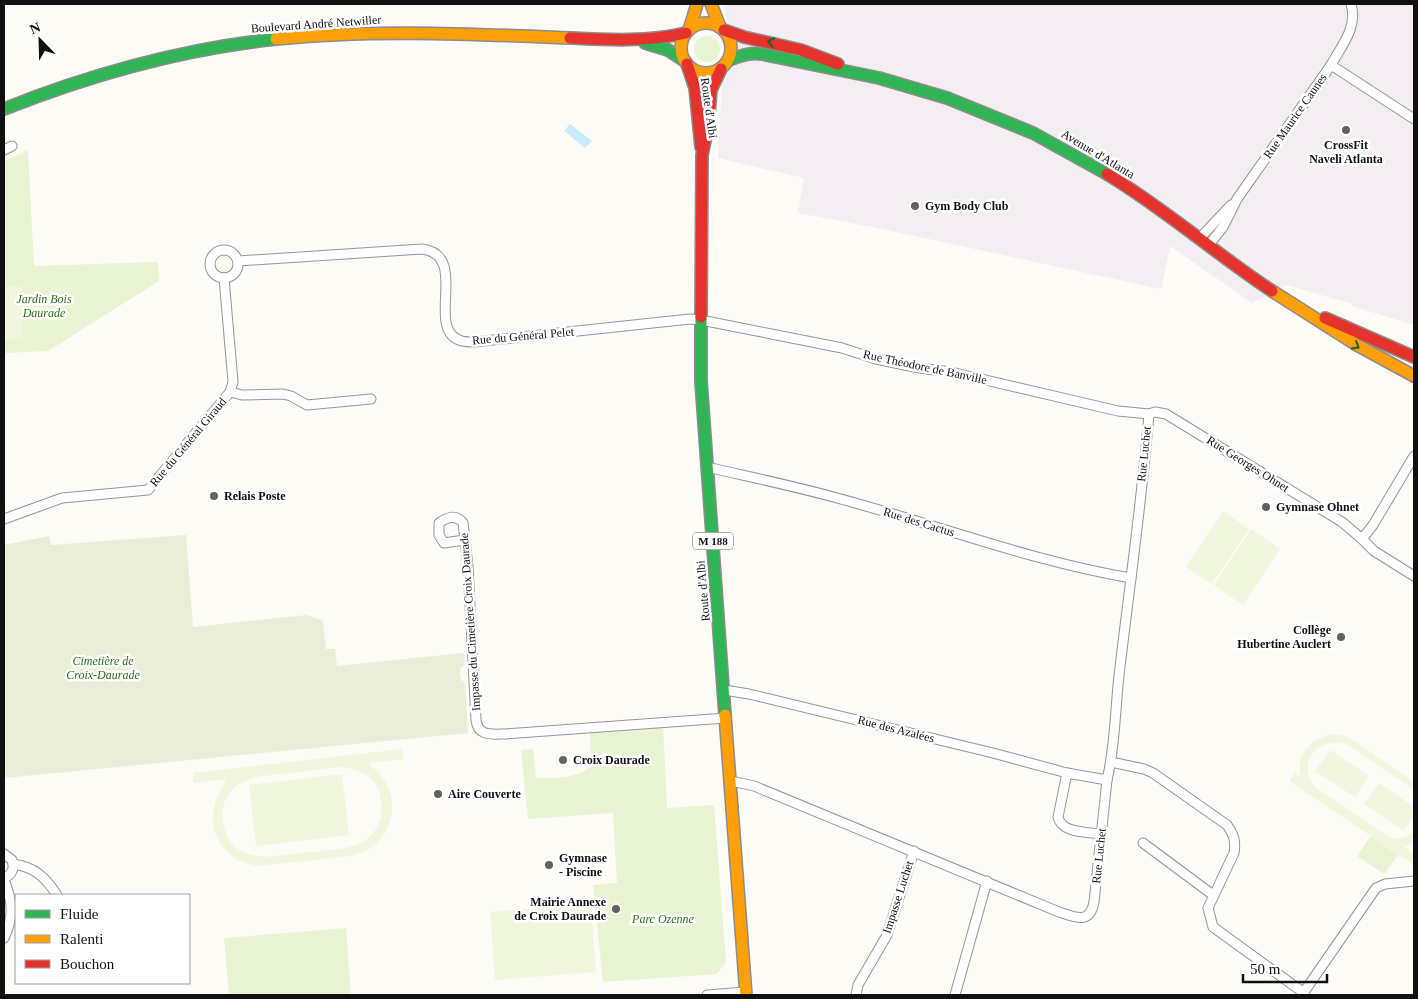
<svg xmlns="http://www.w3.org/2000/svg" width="1418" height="999" viewBox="0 0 1418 999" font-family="'Times New Roman',serif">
<rect width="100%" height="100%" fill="#fcfbf6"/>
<!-- industrial -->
<path fill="#f4eef2" d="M 724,4 L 1414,4 L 1414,325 L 1352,306 L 1352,304 L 1287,285 L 1252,303 L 1170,246 L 1161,289 L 873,227 L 798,213 L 804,178 L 718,158 L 726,11 Z"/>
<!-- green -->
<g fill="#e8f4d4">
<circle cx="707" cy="49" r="13"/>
<path d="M 28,150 L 34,266 L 158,262 L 159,281 L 48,351 L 4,353 L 4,161 Z"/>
<path d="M 663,725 L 667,808 L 714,805 L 726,962 L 717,974 L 603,982 L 593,885 L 617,883 L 613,813 L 528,819 L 521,750 L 533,749 L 536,778 C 554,778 578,779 591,766 L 590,731 Z"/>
<path d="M 1371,836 L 1398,855 L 1384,874 L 1357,856 Z"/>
<path d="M 346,928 L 351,995 L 229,995 L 224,938 Z"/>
</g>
<!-- cemetery -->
<path fill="#eaeed8" d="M 186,535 L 193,627 L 307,615 L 323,621 L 326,649 L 335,649 L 337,666 L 464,653 L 465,665 L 461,667 L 460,673 L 461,680 L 465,682 L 468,733 L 4,778 L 4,545 L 49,536 L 51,545 Z"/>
<!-- pitch -->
<g fill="#f1f7de" fill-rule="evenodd">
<path d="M 20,286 L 23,339 L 4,340 L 4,287 Z"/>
<path d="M 1223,511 L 1249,529 L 1212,584 L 1186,567 Z"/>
<path d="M 1251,529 L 1280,549 L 1243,605 L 1214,585 Z"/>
<path d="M 1332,734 L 1342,735 L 1350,738 L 1414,782 L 1414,790 L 1347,744 C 1318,736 1296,762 1315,787 L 1392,839 L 1405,837 L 1414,832 L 1414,843 L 1404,847 L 1414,854 L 1414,865 L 1289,781 L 1295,773 L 1300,777 C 1296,754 1310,739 1332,734 Z"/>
<path d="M 402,749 L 403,759 L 370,763 L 370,766 C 383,773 392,790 392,805 C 393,827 379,848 357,854 C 344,858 328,858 315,860 C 296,862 276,864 257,866 C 249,864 239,862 232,856 C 208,838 208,806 225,783 L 225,779 L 194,783 L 193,773 ZM 340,767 C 357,769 373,774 379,792 C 386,812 379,835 359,844 C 347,849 334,849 321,851 C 302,853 283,855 264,857 C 256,856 248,855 241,851 C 221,839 216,807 232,790 C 239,783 247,780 256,777 Z"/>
<path d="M 1330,750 L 1369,776 L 1355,797 L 1315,771 Z"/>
<path d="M 342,774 L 349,835 L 256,846 L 249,785 Z"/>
<path d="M 1379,783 L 1414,807 L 1414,815 L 1404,831 L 1364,804 Z"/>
<path d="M 591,904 L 596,972 L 495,980 L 490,912 Z"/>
</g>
<!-- water -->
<path fill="#c9ecfa" d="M 570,124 L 592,141 L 585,148 L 564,131 Z"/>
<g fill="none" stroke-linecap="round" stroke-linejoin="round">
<defs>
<g id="street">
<path d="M 1331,65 C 1342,45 1358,27 1351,4"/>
<path d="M 4,150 L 12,146"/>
<path d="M 1199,239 L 1231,205"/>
<path d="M 1208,246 L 1223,227 L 1237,199 L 1331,65 L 1414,119"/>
<circle cx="224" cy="264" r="14"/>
<path d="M 238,261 L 422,249 C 471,255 423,331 462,341 C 466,342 470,342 474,342 L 690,319 L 701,320 L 842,348 L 876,359 L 919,368 L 951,372 L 1118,411 L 1149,414 L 1155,412 L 1166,414 L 1342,522 L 1362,539 L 1373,525 L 1414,456"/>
<path d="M 230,392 L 242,395 L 283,394 L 291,396 L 307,405 L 371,399"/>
<path d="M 707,467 C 750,477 794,486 837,498 C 935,524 1030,561 1131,578"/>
<path d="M 4,519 L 62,498 L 148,490 L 230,392 L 233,382 L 224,278"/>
<path d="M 1362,539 L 1374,551 L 1414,576"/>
<path d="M 464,540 L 444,543 L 439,535 L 439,523 C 447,517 456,514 463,523 L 468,566 L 476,720 C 478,737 492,734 505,734 L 726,718"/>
<path d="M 724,690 L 749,694 L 993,753 L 1067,773 L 1107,780"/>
<path d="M 1111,762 L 1144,769 L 1153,773 L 1227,825 C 1234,835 1236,841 1234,853 L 1208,908 L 1213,927 L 1304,993"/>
<path d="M 1067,773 L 1058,817 C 1061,833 1087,832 1101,834"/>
<path d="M 731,781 L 754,786 L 1059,912 C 1075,917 1090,925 1094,902 L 1107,780 C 1116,743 1115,704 1120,667 C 1130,583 1142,499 1149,414"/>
<path d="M 1143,843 L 1213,895"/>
<path d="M 4,854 L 12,860 C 15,868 12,875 4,878"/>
<path d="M 13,864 C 35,867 45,877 57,895"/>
<path d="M 4,880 C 13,900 14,918 4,938"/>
<path d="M 707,995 L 746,992"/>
<path d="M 856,995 L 858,985 L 887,935 L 914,851"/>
<path d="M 955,995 L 987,881"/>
<path d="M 1302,995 L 1376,888 L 1385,884 L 1414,881"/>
</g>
<g id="fast">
<path d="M 645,43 L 668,50 L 685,61"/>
<path d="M 729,60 C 740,56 751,52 762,54 L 879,78 L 947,98 L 1033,133 L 1107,174"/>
<path d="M 4,109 C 92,74 182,49 276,39"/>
<path d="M 701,317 L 701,381 L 725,715"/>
</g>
<g id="slow">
<path d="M 711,4 L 720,27"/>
<circle cx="706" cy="48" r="25"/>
<path d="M 689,30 L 697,4"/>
<path d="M 276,39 C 374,29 472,34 570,38"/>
<path d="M 1272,291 L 1357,345 L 1414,376"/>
<path d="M 725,715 L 746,995"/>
</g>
<g id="jam">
<path d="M 724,30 L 744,37 L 801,50 L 838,64"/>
<path d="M 570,38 C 610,40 647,42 686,33"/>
<path d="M 687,64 L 695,88 L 701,147"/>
<path d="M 1107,174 C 1165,209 1216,254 1272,291"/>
<path d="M 701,317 L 702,155 L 708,127 L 711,90 L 721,69"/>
<path d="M 1325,318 L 1414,357"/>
</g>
</defs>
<!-- street casing -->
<use href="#street" stroke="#969694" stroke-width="11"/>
<!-- fast casing -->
<use href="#fast" stroke="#8d8c8a" stroke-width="14"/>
<!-- slow casing -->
<use href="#slow" stroke="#8d8c8a" stroke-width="14"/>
<!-- jam casing -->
<use href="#jam" stroke="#8d8c8a" stroke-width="14"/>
<!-- street -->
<use href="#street" stroke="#fffefe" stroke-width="9"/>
<!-- fast -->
<use href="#fast" stroke="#30b455" stroke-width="11"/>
<!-- slow -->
<use href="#slow" stroke="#ff9f0a" stroke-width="11"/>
<!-- jam -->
<use href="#jam" stroke="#e5322d" stroke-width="11"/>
</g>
<!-- one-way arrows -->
<defs><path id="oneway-chevron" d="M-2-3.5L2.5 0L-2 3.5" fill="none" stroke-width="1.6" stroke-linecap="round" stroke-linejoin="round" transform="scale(1.25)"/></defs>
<g stroke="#206232">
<use href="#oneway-chevron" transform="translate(771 42) rotate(-170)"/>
<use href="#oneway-chevron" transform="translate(1356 346) rotate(31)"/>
</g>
<!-- markers -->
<g fill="#636260" stroke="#fff" stroke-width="2">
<circle cx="1346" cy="130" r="5"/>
<circle cx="915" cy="206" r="5"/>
<circle cx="214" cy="496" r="5"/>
<circle cx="1266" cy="507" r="5"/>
<circle cx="1341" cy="637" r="5"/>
<circle cx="563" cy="760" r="5"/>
<circle cx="438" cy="794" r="5"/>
<circle cx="549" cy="865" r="5"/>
<circle cx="616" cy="909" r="5"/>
</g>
<g text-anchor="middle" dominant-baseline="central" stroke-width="5" stroke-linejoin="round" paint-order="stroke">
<!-- shield labels -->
<rect fill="#fff" stroke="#585858" stroke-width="1" x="693" y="532.5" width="40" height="17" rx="4"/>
<g font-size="11" font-weight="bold" fill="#101010">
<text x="713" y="541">M 188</text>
</g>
<!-- street labels -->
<g font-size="12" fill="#101010" stroke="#fff">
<text transform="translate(316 24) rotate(-4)">Boulevard André Netwiller</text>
<text transform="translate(709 108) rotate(82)">Route d'Albi</text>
<text transform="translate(1295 116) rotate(-55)">Rue Maurice Caunes</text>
<text transform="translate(1098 154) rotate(31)">Avenue d'Atlanta</text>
<text transform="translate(523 336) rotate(-5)">Rue du Général Pelet</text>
<text transform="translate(925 367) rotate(12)">Rue Théodore de Banville</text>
<text transform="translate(188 442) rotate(-50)">Rue du Général Giraud</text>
<text transform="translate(1144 454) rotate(-84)">Rue Luchet</text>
<text transform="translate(1248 464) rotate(32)">Rue Georges Ohnet</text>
<text transform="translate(919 522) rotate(17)">Rue des Cactus</text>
<text transform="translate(703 591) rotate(-95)">Route d'Albi</text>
<text transform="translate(470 622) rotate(-94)">Impasse du Cimetière Croix Daurade</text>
<text transform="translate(896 729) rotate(14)">Rue des Azalées</text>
<text transform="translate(1099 856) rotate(-84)">Rue Luchet</text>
<text transform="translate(898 897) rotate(-72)">Impasse Luchet</text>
</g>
<!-- poi labels -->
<g font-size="12" font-weight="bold" fill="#101010" stroke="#fff" text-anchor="start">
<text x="1346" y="145" text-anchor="middle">CrossFit<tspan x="1346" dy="14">Naveli Atlanta</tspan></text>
<text x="925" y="206">Gym Body Club</text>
<text x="224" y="496">Relais Poste</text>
<text x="1276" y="507">Gymnase Ohnet</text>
<text x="1331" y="630" text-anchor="end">Collège<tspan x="1331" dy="14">Hubertine Auclert</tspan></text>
<text x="573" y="760">Croix Daurade</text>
<text x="448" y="794">Aire Couverte</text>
<text x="559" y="858">Gymnase<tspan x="559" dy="14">- Piscine</tspan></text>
<text x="606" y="902" text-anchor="end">Mairie Annexe<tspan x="606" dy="14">de Croix Daurade</tspan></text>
</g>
<!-- park labels -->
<g font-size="12" font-style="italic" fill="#306e19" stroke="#fff">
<text x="44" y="299">Jardin Bois<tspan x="44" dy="14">Daurade</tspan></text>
<text x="103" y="661">Cimetière de<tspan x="103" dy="14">Croix-Daurade</tspan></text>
<text x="663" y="919">Parc Ozenne</text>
</g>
</g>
<!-- border -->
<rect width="1418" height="999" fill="none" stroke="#101010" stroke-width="10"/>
<!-- legend -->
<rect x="15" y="894" width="175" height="90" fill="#ffffff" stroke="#9f9f9f"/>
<rect x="25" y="910" width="25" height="8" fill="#30b455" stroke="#9f9f9f"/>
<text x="60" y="919" font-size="15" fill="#101010">Fluide</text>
<rect x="25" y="935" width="25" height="8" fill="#ff9f0a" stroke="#9f9f9f"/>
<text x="60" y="944" font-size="15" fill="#101010">Ralenti</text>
<rect x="25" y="960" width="25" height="8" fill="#e5322d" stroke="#9f9f9f"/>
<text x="60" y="969" font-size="15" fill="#101010">Bouchon</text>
<!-- north arrow -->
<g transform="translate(40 40) rotate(337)" stroke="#ffffff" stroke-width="4" paint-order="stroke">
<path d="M0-4L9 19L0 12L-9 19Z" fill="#101010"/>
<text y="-8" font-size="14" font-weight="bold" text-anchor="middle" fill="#101010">N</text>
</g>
<!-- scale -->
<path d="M1243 974v8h84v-8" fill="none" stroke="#101010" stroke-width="2.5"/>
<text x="1250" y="974" font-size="15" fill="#101010" stroke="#ffffff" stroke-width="4" paint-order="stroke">50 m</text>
</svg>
